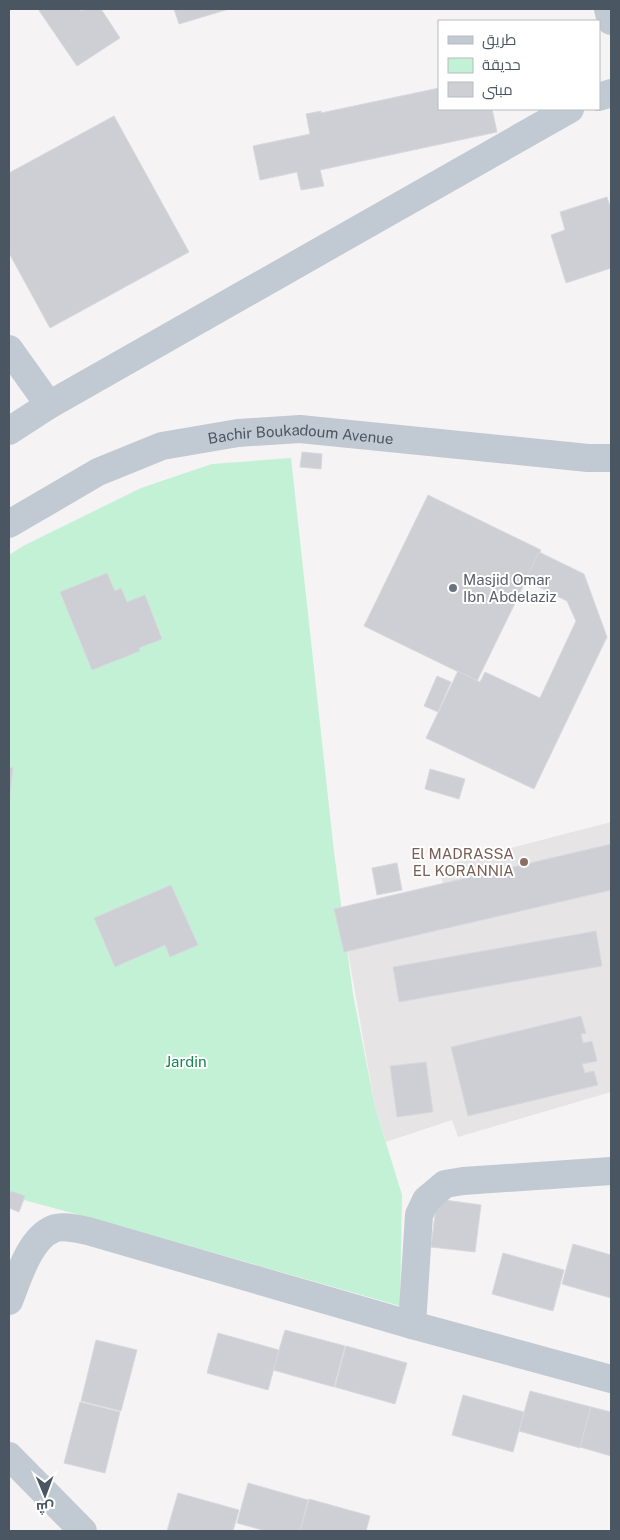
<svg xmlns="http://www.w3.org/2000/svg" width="620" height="1540" viewBox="0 0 620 1540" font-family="'Public Sans',Cairo,sans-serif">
<rect width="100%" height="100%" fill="#f5f3f3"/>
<!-- education -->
<path fill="#e6e4e5" d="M 611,822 L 611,1092 L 458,1137 L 452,1120 L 386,1142 L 375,1107 L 343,923 L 447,896 L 438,867 Z"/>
<!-- green -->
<path fill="#c3f1d5" d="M 291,458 L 334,852 L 353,994 L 375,1107 L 402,1195 L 400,1306 L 117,1225 L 9,1196 L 9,555 L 23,546 L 141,488 L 212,464 Z"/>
<!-- building -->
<g fill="#cdcfd5" stroke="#d7d9de">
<path d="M 38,9 L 80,9 L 81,11 L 85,9 L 101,9 L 120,38 L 77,66 Z"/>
<path d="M 174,9 L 229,9 L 179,24 Z"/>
<path d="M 439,88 L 439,109 L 492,109 L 497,132 L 320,170 L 324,186 L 301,190 L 297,172 L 260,180 L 253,146 L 310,134 L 306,114 L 321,111 L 321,113 Z"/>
<path d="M 114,116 L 189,252 L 50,328 L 9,253 L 9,173 Z"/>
<path d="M 607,197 L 611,209 L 611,268 L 566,283 L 551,235 L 565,230 L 560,212 Z"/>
<path d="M 302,452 L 322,454 L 321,469 L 300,467 Z"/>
<path d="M 428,495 L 541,550 L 477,681 L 364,626 Z"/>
<path d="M 539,552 L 584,574 L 607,637 L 534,789 L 426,738 L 458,671 L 480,682 L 485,672 L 540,698 L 576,621 L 567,601 L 525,580 Z"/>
<path d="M 107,573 L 115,591 L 121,588 L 127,602 L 145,595 L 162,639 L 139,648 L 140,651 L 92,670 L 60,592 Z"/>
<path d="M 437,676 L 451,682 L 438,712 L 424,706 Z"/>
<path d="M 9,767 L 13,768 L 9,803 Z"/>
<path d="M 430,769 L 465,779 L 459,799 L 425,789 Z"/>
<path d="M 611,844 L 611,890 L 344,952 L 334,909 Z"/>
<path d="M 397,863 L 402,890 L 377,895 L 372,868 Z"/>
<path d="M 171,885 L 198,945 L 170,957 L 165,945 L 115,967 L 94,918 Z"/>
<path d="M 596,931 L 602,966 L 399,1002 L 393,967 Z"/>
<path d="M 581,1016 L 586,1033 L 581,1034 L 583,1043 L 592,1041 L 597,1061 L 582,1064 L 585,1073 L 594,1071 L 598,1085 L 468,1116 L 451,1047 Z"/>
<path d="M 426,1062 L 433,1112 L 397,1117 L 390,1066 Z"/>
<path d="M 11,1191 L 25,1196 L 19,1212 L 9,1208 L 9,1196 Z"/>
<path d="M 437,1199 L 481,1205 L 475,1252 L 431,1247 Z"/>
<path d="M 573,1244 L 611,1255 L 611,1298 L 562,1284 Z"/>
<path d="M 503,1253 L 564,1270 L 553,1311 L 492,1294 Z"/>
<path d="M 285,1330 L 345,1346 L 334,1387 L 273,1370 Z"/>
<path d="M 218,1333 L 279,1350 L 268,1390 L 207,1373 Z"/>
<path d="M 96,1340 L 137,1350 L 121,1411 L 81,1401 Z"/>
<path d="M 346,1346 L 407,1363 L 395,1404 L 335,1387 Z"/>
<path d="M 530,1391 L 591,1407 L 580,1448 L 519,1431 Z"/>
<path d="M 463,1395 L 524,1412 L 513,1452 L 452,1435 Z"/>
<path d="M 80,1402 L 120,1412 L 105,1473 L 64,1463 Z"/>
<path d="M 591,1407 L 611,1412 L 611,1456 L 580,1447 Z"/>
<path d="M 248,1483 L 308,1500 L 300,1531 L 266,1531 L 237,1523 Z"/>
<path d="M 178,1493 L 239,1510 L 233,1531 L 167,1531 Z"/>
<path d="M 309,1499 L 370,1516 L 366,1531 L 300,1531 Z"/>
</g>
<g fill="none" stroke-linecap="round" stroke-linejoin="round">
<!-- minor -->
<g stroke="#c1cad2" stroke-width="28">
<path d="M 608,9 L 611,21"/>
<path d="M 599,97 L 611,93"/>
<path d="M 9,349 L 49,405"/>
<path d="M 9,431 L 49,405 L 570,109"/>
<path id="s1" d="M 9,524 L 98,472 L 162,446 L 238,433 L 300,429 L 588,458 L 611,458"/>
<path d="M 9,1301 C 18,1279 29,1239 53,1229 C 63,1225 78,1229 88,1231 L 412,1325 L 611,1379"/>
<path d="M 412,1325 L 419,1215 L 426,1200 L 445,1184 L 463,1181 L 611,1171"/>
<path d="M 9,1456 L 83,1531"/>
</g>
</g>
<!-- markers -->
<circle fill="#6b7280" stroke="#fff" stroke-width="2" cx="453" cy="588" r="5"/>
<circle fill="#8d6e63" stroke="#fff" stroke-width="2" cx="524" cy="862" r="5"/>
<g text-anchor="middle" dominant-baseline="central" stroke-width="4" stroke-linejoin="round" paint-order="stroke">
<!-- street labels -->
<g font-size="15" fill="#4a5661" stroke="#fff">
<text stroke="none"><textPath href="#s1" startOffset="312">Bachir Boukadoum Avenue</textPath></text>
</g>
<!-- worship labels -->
<g font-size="15" fill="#5b616d" stroke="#fff" text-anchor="start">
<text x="463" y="579">Masjid Omar<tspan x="463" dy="17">Ibn Abdelaziz</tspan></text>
</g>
<!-- education labels -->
<g font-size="15" fill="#785e54" stroke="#fff" text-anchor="end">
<text x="514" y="853">El MADRASSA<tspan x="514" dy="17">EL KORANNIA</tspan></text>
</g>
<!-- park labels -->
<g font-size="15" fill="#17864f" stroke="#fff">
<text x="186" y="1061">Jardin</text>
</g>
</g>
<!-- border -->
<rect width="620" height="1540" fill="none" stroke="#4a5661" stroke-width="20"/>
<!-- legend -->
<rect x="438" y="20" width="162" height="90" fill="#ffffff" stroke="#b7bbc0"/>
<rect x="448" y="36" width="25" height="8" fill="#c1cad2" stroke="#b7bbc0"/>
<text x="482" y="45" font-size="15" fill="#4a5661">طريق</text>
<rect x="448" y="58" width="25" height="15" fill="#c3f1d5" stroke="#b7bbc0"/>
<text x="482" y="70" font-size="15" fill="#4a5661">حديقة</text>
<rect x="448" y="82" width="25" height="15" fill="#cdcfd5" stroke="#b7bbc0"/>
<text x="482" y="95" font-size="15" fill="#4a5661">مبنى</text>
<!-- north arrow -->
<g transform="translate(45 1495) rotate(179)" stroke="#ffffff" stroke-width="4" paint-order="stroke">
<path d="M0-4L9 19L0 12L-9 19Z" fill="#4a5661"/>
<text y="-8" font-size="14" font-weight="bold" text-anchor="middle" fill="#4a5661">ش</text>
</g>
</svg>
